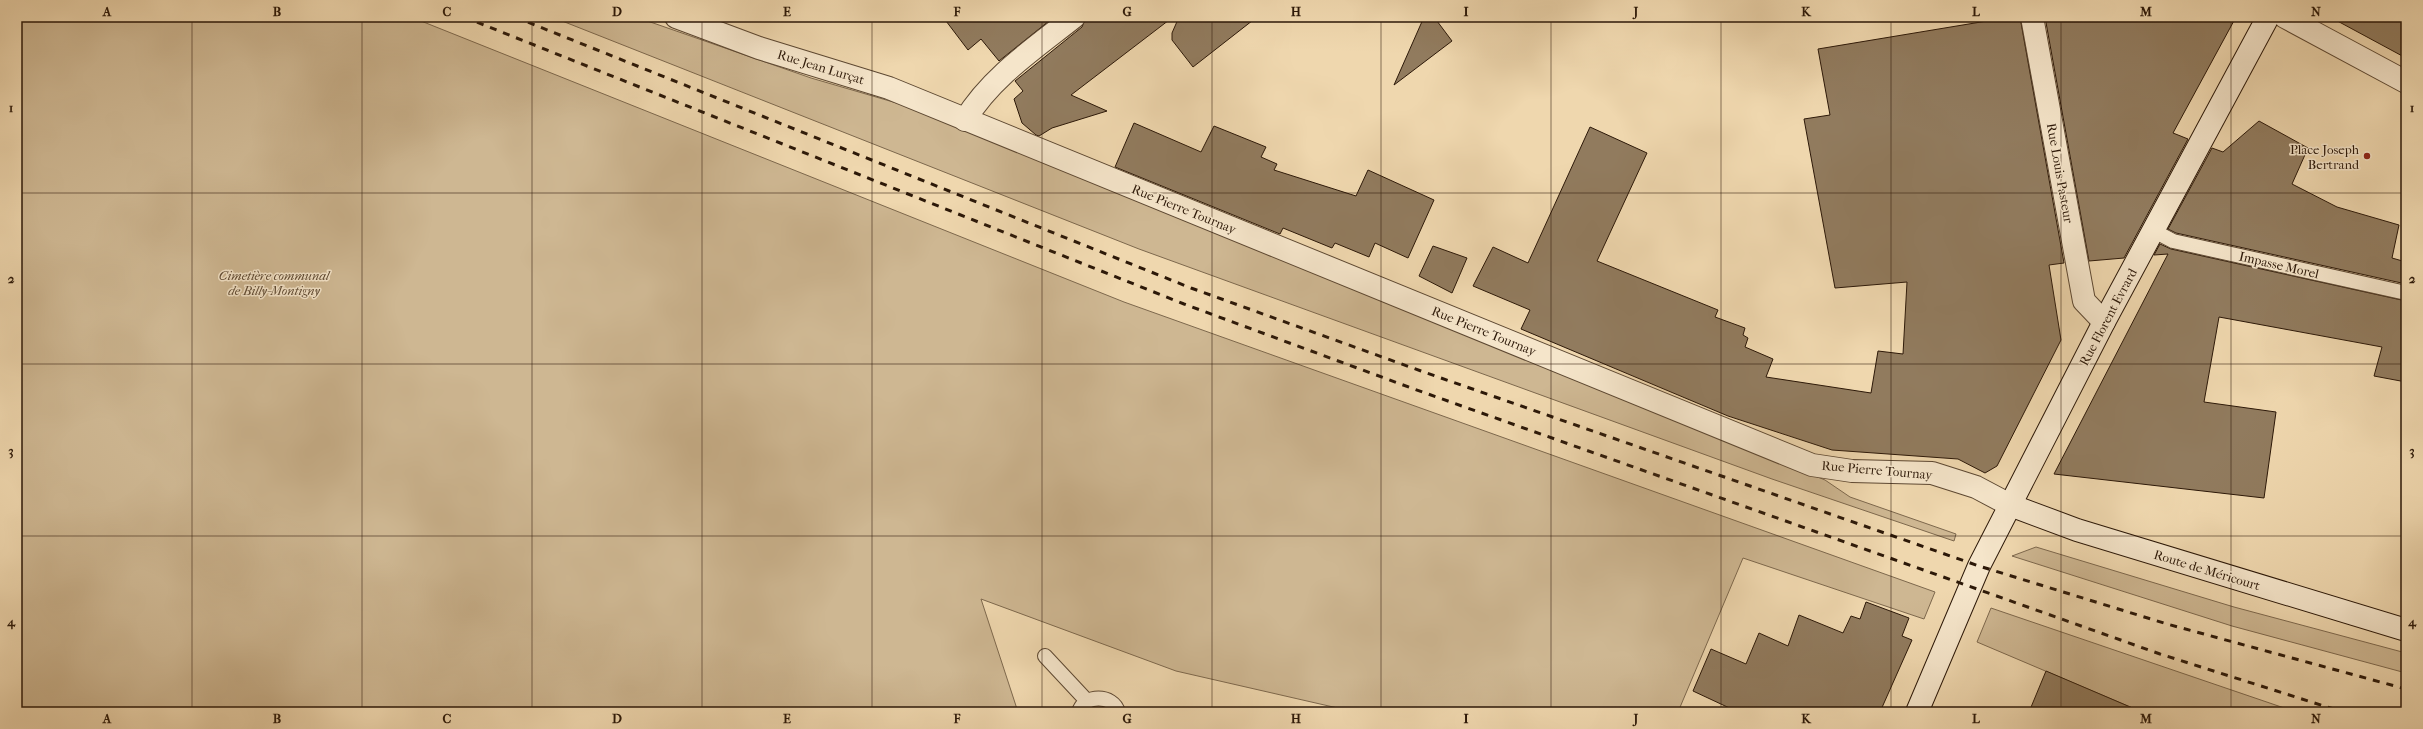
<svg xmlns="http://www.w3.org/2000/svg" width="2423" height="729" viewBox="0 0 2423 729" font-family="'IM FELL French Canon',serif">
<rect width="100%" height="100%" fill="#efd7ae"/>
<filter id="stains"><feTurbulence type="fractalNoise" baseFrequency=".005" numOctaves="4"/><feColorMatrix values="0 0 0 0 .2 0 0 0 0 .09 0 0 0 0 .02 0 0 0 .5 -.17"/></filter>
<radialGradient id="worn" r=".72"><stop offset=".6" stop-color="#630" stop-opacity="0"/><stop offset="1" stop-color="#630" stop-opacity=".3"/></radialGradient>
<!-- green -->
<g fill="#ceb792" stroke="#7d684d">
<path d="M 17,17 L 411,17 L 1124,302 L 1935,592 L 1924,619 L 1743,558 L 1678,712 L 1355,712 L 1176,671 L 981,599 L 1018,712 L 17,712 Z"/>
<path d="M 552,17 L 636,17 L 811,78 L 900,104 L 1825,480 L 1850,497 L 1956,534 L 1954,541 L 1772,479 L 1139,249 Z"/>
<path d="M 2036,547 L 2234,607 L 2406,653 L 2406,673 L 2232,626 L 2012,556 Z"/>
<path d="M 1991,608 L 2296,712 L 2142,712 L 1977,642 Z"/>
</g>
<!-- building -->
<g fill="#917b5e" stroke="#2c1808">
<path d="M 943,17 L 1054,17 L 999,61 L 981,39 L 968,50 Z"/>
<path d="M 1086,17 L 1173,17 L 1071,95 L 1107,111 L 1052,128 L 1039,136 L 1036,135 L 1022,123 L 1014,99 L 1023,91 L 1015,81 L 1082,27 Z"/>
<path d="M 1179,17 L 1257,17 L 1193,67 L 1172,40 L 1172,33 Z"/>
<path d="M 1424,17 L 1434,17 L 1452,41 L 1394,85 Z"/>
<path d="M 2011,17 L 2020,17 L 2064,263 L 2049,265 L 2061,340 L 1997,466 L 1985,473 L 1958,459 L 1832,450 L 1728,416 L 1521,329 L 1530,310 L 1473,286 L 1493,247 L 1528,263 L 1590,127 L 1647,153 L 1597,261 L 1718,310 L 1715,317 L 1745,328 L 1743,335 L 1748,338 L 1745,347 L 1773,359 L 1766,377 L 1871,393 L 1878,351 L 1903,354 L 1907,282 L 1835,288 L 1804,119 L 1830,115 L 1818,49 Z"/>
<path d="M 2045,17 L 2236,17 L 2173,133 L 2188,139 L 2124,258 L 2089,261 Z"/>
<path d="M 2330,17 L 2406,17 L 2406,58 Z"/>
<path d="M 2259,121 L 2308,148 L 2292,184 L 2337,207 L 2399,225 L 2392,258 L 2406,262 L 2406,284 L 2176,233 L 2168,229 L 2212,148 L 2223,152 Z"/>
<path d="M 1134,123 L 1201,152 L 1214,126 L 1266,147 L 1261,157 L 1277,164 L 1274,170 L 1356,196 L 1368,170 L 1434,200 L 1408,258 L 1375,243 L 1369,257 L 1335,243 L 1332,248 L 1283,228 L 1280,234 L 1115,167 Z"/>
<path d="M 2160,244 L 2171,249 L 2406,301 L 2406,382 L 2374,376 L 2382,347 L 2219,317 L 2204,402 L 2276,412 L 2264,498 L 2054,474 L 2168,254 L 2154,255 Z"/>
<path d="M 1433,246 L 1467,258 L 1452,293 L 1419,276 Z"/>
<path d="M 1866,602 L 1909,618 L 1902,636 L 1912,640 L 1880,712 L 1738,712 L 1693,691 L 1711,649 L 1746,664 L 1759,633 L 1788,646 L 1799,615 L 1843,633 L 1851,616 L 1860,619 Z"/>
<path d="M 2046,671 L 2142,712 L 2029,712 Z"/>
</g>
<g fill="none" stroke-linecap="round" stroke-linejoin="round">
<defs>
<g id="lane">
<path d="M 2154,231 L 2173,241 L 2406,293"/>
<path d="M 1045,656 L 1087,701"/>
<path d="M 1079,712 C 1084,694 1113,694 1118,712"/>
</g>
<g id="street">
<path d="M 676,17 L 759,48 L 889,88 L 1812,465 L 1852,471 L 1932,473 L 1976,487 L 2010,505"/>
<path d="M 2032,17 L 2084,301 L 2104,322"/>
<path d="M 2285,17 L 2406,82"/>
<path d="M 965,120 C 991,77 1035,48 1074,17"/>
</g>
<g id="secondary">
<path d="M 2010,505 L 2077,530 L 2406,630"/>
<path d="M 1917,712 L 1979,566 L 2104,322 L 2268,17"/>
</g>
</defs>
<!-- lane casing -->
<use href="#lane" stroke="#5d4832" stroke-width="16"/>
<!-- street casing -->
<use href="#street" stroke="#5d4832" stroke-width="24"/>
<!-- secondary casing -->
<use href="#secondary" stroke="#2c1808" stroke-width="24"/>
<!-- lane -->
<use href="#lane" stroke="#f5e5ca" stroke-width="14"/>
<!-- street -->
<use href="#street" stroke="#f5e5ca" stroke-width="22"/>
<!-- secondary -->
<use href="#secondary" stroke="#f5e5ca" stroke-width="22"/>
<!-- rail -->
<g stroke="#2c1808" stroke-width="3" stroke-dasharray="7 7" stroke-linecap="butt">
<path d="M 464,17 L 1184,304 L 1414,389 L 2160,654 L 2343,712"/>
<path d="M 515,17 L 1191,288 L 1421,371 L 1979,566 L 2167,624 L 2406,689"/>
</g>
</g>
<!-- grid -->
<path fill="none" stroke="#2c1808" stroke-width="1" stroke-opacity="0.55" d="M 192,17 L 192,712M 362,17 L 362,712M 532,17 L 532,712M 702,17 L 702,712M 872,17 L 872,712M 1042,17 L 1042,712M 1212,17 L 1212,712M 1381,17 L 1381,712M 1551,17 L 1551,712M 1721,17 L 1721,712M 1891,17 L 1891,712M 2061,17 L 2061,712M 2231,17 L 2231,712M 17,193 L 2406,193M 17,364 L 2406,364M 17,536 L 2406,536"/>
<!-- markers -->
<circle fill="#8f2418" stroke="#f5e5ca" stroke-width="1.5" cx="2367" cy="156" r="4"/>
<g text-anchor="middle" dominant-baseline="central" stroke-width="3" stroke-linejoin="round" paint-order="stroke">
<!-- street labels -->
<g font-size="13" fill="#2c1808" stroke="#f5e5ca">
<text transform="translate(821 67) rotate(17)">Rue Jean Lurçat</text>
<text transform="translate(2060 173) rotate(80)">Rue Louis Pasteur</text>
<text transform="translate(1184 209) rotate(22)">Rue Pierre Tournay</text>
<text transform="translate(2279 265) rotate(13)">Impasse Morel</text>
<text transform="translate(2108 317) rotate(-62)">Rue Florent Evrard</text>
<text transform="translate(1484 331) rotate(22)">Rue Pierre Tournay</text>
<text transform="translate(1877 470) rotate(5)">Rue Pierre Tournay</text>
<text transform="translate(2207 570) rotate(17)">Route de Méricourt</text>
</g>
<!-- poi labels -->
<g font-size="13" fill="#2c1808" stroke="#f5e5ca" text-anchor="end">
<text x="2359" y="149">Place Joseph<tspan x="2359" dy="15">Bertrand</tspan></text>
</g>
<!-- park labels -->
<g font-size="13" font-style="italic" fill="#5d4831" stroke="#f5e5ca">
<text x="274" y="275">Cimetière communal<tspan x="274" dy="15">de Billy-Montigny</tspan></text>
</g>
</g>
<!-- margin -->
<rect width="2423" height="729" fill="none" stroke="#efd7ae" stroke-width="44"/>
<rect x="22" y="22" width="2379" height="685" fill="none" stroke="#2c1808" stroke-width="1.5"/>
<g font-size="13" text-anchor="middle" font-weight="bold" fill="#2c1808">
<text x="107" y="16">A</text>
<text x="277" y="16">B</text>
<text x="447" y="16">C</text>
<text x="617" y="16">D</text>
<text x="787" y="16">E</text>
<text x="957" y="16">F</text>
<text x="1127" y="16">G</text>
<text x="1296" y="16">H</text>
<text x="1466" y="16">I</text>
<text x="1636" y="16">J</text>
<text x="1806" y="16">K</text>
<text x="1976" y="16">L</text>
<text x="2146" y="16">M</text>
<text x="2316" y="16">N</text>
<text x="11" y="112">1</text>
<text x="2412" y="112">1</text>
<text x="11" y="283">2</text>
<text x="2412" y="283">2</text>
<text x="11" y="455">3</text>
<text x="2412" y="455">3</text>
<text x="11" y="626">4</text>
<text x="2412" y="626">4</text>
<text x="107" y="723">A</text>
<text x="277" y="723">B</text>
<text x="447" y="723">C</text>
<text x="617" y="723">D</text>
<text x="787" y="723">E</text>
<text x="957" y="723">F</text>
<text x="1127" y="723">G</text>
<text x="1296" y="723">H</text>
<text x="1466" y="723">I</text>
<text x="1636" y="723">J</text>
<text x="1806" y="723">K</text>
<text x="1976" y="723">L</text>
<text x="2146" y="723">M</text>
<text x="2316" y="723">N</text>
</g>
<rect width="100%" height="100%" filter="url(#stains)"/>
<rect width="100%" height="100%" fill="url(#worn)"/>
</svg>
